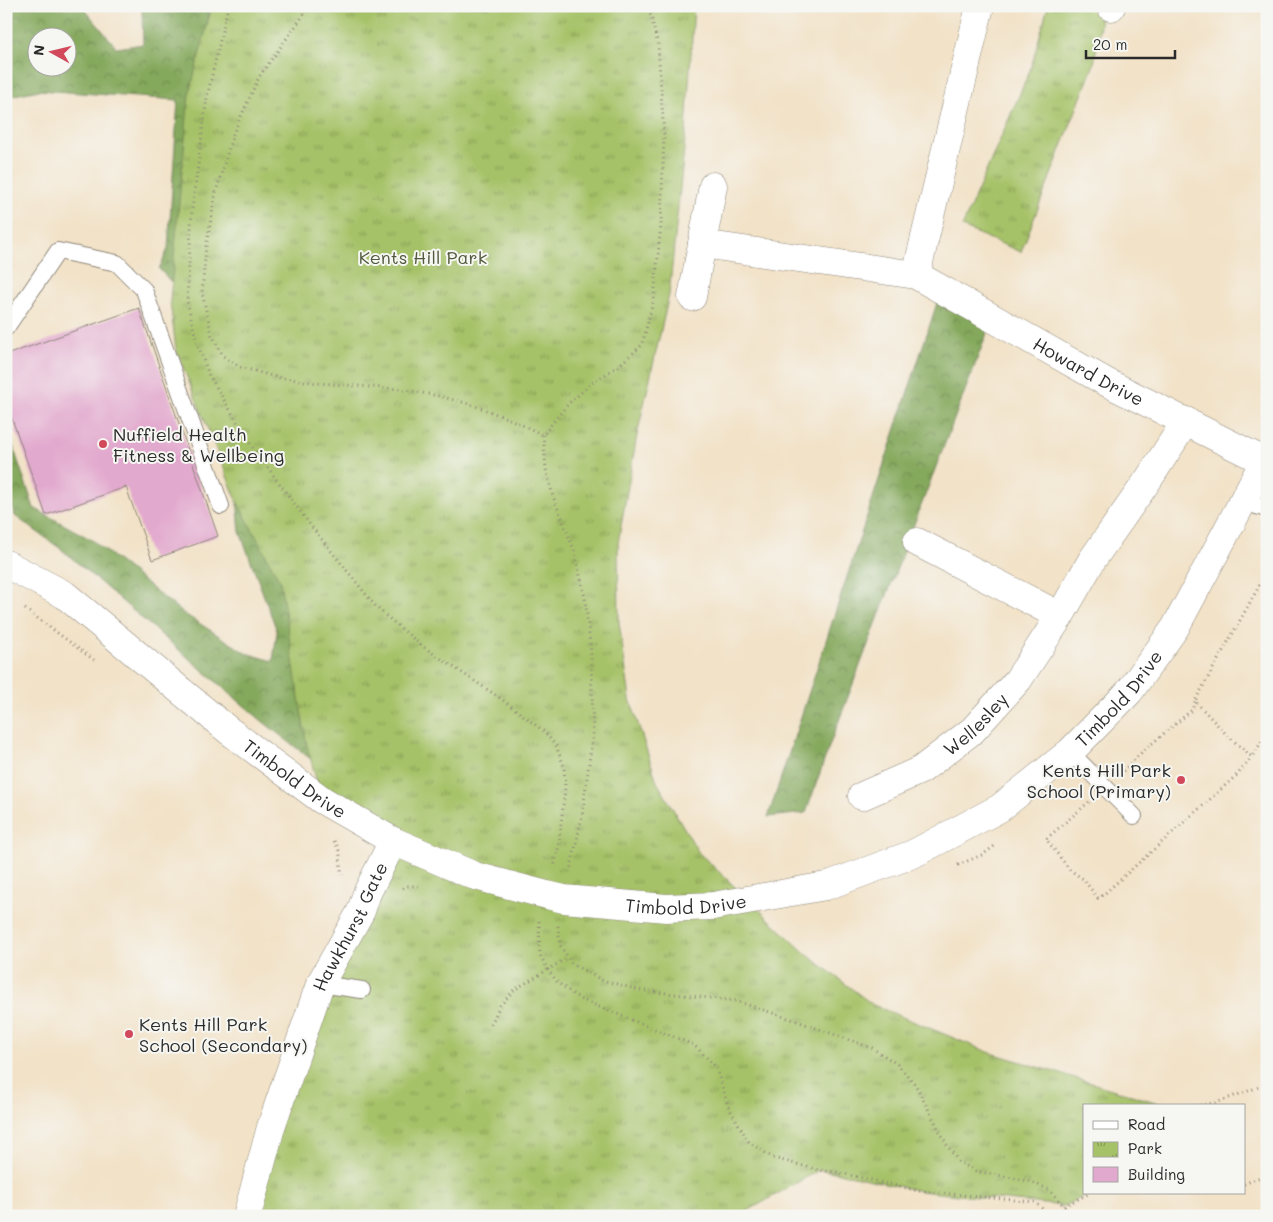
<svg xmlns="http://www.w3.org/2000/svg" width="1273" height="1222" viewBox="0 0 1273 1222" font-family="Mali,sans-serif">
<defs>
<pattern id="forest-crowns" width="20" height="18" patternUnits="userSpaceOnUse" patternTransform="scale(1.25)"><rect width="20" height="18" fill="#84a85c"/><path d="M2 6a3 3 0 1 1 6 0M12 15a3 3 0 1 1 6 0" fill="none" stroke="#6c894c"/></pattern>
<pattern id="park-tufts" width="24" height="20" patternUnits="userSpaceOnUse" patternTransform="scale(1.25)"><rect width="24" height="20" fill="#a6c268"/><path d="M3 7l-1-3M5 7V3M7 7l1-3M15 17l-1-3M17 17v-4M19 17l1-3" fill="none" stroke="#879e56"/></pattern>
</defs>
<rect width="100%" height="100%" fill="#f6f6f2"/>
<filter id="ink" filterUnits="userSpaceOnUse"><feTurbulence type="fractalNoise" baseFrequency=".02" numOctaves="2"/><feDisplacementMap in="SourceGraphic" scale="10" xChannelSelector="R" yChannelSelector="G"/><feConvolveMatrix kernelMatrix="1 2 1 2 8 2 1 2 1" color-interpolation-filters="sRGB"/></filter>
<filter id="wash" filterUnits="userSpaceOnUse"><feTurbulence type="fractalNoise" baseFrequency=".0096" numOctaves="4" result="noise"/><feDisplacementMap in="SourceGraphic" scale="20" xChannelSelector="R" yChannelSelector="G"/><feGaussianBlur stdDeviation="1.12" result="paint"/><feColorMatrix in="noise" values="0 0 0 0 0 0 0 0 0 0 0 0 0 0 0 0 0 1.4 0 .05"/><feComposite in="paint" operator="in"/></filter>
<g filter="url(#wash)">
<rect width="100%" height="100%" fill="#f2e2c7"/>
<!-- forest -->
<g fill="url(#forest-crowns)" stroke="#586a44" fill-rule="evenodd">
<path d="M 19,6 L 82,6 L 117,48 L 143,44 L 142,9 L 144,6 L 210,6 L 195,95 L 176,287 L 159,269 L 168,249 L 178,100 L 39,90 L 10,96 L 6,92 L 6,16 ZM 38,38 L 68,38 L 68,68 L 38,68 Z"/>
<path d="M 938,300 L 989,328 L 830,744 L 806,813 L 768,817 Z"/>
<path d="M 6,426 L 34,508 L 92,540 L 183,613 L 246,653 L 273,661 L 277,631 L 240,532 L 237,501 L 245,489 L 292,535 L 312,760 L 262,721 L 61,549 L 15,516 L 6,493 Z"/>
</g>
<!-- park -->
<g fill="url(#park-tufts)" stroke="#68764a">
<path d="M 212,6 L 694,6 L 686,130 L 669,295 L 637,435 L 618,543 L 619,622 L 630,699 L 657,782 L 699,853 L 805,953 L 873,1005 L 988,1052 L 1158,1103 L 1157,1106 L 1084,1106 L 1084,1193 L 1090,1193 L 1064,1206 L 920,1191 L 836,1172 L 819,1170 L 739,1216 L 247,1216 L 271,1127 L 392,841 L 322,800 L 307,746 L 280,581 L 237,501 L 176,350 L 170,301 L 189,95 Z"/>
<path d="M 1048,6 L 1103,6 L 1094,64 L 1021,252 L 962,227 L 1031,68 Z"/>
</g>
<g id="blocks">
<!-- building -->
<path fill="#e2a9ce" d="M 139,308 L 218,536 L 152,560 L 126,487 L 46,515 L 6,402 L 6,355 Z"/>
</g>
</g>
<g filter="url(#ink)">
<use href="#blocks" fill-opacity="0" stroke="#8e8679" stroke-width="1"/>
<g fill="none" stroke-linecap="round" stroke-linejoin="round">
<defs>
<g id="lane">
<path d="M 6,328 L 58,251 L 117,263 L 144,290 L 221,506"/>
<path d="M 1243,502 L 1267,509"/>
<path d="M 1070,752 L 1134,816"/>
<path d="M 320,984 L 362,990"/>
</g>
<g id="street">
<path d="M 1111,7 L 1111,6"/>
<path id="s1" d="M 702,244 L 916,275 L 1106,382 L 1264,461"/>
<path d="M 916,275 L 980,6"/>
<path d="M 692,297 L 713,186"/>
<path d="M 917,542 L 1060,616"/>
<path id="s2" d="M 6,564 L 65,595 L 228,730 L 322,800 L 393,841 L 475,876 L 547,895 L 564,899 L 666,908 L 713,906 L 826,886 L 913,854 L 1000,808 L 1070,752 L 1129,692 L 1175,628 L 1267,456"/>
<path id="s3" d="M 862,796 L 921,770 L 973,730 L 1018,680 L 1060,616 L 1092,560 L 1148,480 L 1186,421"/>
<path id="s4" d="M 247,1216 L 271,1127 L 320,984 L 361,911 L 367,893 L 393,841"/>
</g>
</defs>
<!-- lane casing -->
<use href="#lane" stroke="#8e8679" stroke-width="18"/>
<!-- street casing -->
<use href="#street" stroke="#8e8679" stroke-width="29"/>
<!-- path -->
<g stroke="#8e8679" stroke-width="3" stroke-dasharray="1 4" stroke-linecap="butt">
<path d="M 228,6 L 207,97 L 192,210 L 187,301 L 196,339 L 209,375 L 251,445 L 311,526 L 377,608 L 422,646 L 503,700 L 545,732 L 556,746 L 564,766 L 565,789 L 558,850 L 554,867"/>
<path d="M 310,6 L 259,77 L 233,134 L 216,192 L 206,246 L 202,293 L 212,335 L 223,356 L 240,367 L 276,377 L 318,383 L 399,389 L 439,396 L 473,405 L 512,420 L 543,435 L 568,404 L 592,383 L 618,366 L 642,345 L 654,298 L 661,225 L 664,136 L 658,44 L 648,6"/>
<path d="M 6,107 L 15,108"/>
<path d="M 543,435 L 546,469 L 553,496 L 574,550 L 585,597 L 591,653 L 593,733 L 582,817 L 570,871"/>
<path d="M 1267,572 L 1195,701 L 1226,734 L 1252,757 L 1267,733"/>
<path d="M 25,609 L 94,660"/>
<path d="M 1123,771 L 1143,751 L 1192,710 L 1195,701"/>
<path d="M 1089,802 L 1046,839 L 1070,870 L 1083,879 L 1098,898 L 1104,894 L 1238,774 L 1252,757"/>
<path d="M 334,841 C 343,854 339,861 342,875"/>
<path d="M 958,865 L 984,854 L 997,844"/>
<path d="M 403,888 L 406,886 L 421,886"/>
<path d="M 539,921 L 540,955 L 548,970 L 558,983 L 580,999 L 694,1045 L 716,1067 L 729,1108 L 749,1142 L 773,1158 L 819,1170 L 836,1172 L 920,1191 L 1035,1202 L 1050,1216"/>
<path d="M 558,926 L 560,945 L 572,964 L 602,980 L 639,990 L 736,1001 L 794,1020 L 872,1048 L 897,1064 L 915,1084 L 947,1145 L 958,1161 L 975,1171 L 1029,1181 L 1048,1189 L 1064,1206 L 1068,1216"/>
<path d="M 491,1024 L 500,1006 L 514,990 L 567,958"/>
<path d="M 1195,1106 L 1218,1102 L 1267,1084"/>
<path d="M 1244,1184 L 1267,1174"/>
<path d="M 1221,1193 L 1222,1193"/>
<path d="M 1064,1206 L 1090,1193"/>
</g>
<!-- lane -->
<use href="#lane" stroke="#fff" stroke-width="16"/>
<!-- street -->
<use href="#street" stroke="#fff" stroke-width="28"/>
</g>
</g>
<!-- markers -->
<g fill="#d1495b" stroke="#f6f6f2" stroke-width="2">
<circle cx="103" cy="444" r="5"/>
<circle cx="1181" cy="780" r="5"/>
<circle cx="129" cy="1034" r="5"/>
</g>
<g text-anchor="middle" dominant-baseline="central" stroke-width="4" stroke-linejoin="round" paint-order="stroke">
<!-- park labels -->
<g font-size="18" fill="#50583d" stroke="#f6f6f2">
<text x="423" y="257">Kents Hill Park</text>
</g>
<!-- street labels -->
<g font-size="18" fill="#2b2b2b" stroke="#f6f6f2">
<text stroke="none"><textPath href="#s1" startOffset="414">Howard Drive</textPath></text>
<text stroke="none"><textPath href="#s2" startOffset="1276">Timbold Drive</textPath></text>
<text stroke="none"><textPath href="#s3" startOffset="136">Wellesley</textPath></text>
<text stroke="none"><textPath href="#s2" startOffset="361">Timbold Drive</textPath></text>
<text stroke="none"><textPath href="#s2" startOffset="781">Timbold Drive</textPath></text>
<text stroke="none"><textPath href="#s4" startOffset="308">Hawkhurst Gate</textPath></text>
</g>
<!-- poi labels -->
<g font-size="18" fill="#2b2b2b" stroke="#f6f6f2" text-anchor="start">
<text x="113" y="434">Nuffield Health<tspan x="113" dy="21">Fitness &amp; Wellbeing</tspan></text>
<text x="1171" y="770" text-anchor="end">Kents Hill Park<tspan x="1171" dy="21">School (Primary)</tspan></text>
<text x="139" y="1024">Kents Hill Park<tspan x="139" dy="21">School (Secondary)</tspan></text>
</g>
</g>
<!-- margin -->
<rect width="1273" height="1222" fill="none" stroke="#f6f6f2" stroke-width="25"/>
<!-- legend -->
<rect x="1083" y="1104" width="162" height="90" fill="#f6f6f2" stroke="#a5a5a2"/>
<rect x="1093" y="1121" width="25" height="8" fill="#ffffff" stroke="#a5a5a2"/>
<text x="1128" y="1130" font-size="15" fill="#2b2b2b">Road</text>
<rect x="1093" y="1142" width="25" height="15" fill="url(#park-tufts)" stroke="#a5a5a2"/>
<text x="1128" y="1154" font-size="15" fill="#2b2b2b">Park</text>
<rect x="1093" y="1167" width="25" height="15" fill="#e2a9ce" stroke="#a5a5a2"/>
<text x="1128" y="1180" font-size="15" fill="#2b2b2b">Building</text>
<!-- north arrow -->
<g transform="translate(52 52) rotate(278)"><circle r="24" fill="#f6f6f2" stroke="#a5a5a2"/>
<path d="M0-4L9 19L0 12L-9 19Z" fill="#d1495b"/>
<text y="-8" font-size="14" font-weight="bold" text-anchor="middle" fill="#2b2b2b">N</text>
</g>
<!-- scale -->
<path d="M1086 50v8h89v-8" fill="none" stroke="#2b2b2b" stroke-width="2.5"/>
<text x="1093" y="50" font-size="15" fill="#2b2b2b" stroke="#f6f6f2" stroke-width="4" paint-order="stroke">20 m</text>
</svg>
